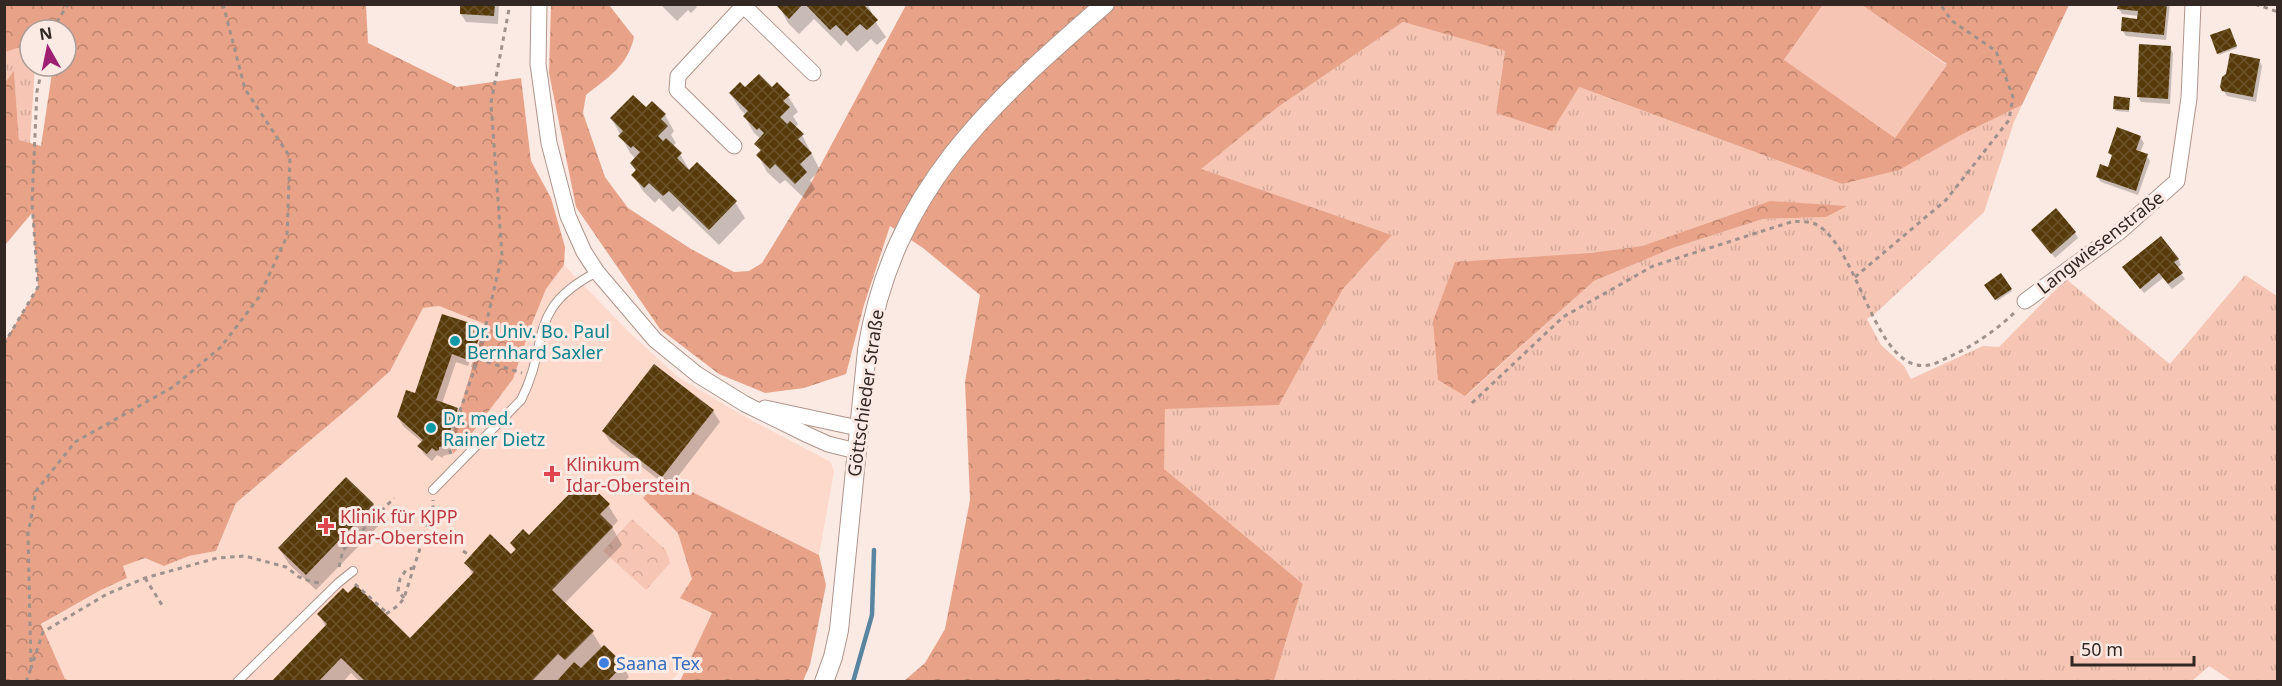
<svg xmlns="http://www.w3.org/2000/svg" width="2282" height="686" viewBox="0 0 2282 686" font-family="'Noto Sans',sans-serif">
<defs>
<pattern id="grass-tufts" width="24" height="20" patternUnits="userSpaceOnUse" patternTransform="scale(1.5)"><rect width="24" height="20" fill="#f6c5b4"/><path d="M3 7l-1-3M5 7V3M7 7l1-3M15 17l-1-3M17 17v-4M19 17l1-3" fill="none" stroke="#d3a99a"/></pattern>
<pattern id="forest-crowns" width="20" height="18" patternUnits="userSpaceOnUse" patternTransform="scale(1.5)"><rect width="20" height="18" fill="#e8a288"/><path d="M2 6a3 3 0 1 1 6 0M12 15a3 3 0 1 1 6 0" fill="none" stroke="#bd846f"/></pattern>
<pattern id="park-crowns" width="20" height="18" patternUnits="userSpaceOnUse" patternTransform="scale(1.5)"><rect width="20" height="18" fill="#f6c5b4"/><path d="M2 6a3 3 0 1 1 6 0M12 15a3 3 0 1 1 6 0" fill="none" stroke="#d3a99a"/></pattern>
<pattern id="building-cross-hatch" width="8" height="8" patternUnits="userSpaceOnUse" patternTransform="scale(1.5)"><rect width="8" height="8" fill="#573a09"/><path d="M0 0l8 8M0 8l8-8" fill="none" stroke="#6c542d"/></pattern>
</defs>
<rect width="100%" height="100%" fill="#fbeae4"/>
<!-- built -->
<path fill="#fdd9cc" d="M 564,265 L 629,332 L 678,377 L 751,420 L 831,462 L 834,472 L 819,555 L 662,478 L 643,498 L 679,533 L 692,579 L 712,613 L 689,662 L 671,681 L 70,681 L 65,680 L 41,625 L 101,590 L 127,578 L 123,566 L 145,558 L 164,566 L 189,556 L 216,551 L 236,503 L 357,401 L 390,371 L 423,308 L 439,306 L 485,324 L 450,442 L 454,453 L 472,433 L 513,379 L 531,326 L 546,289 Z"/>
<!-- grass -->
<g fill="url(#grass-tufts)" fill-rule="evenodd">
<path d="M 1403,22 L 1505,51 L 1496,113 L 1579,87 L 1842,184 L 1959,136 L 2022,105 L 2014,122 L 1984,212 L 1877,312 L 1867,319 L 1881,345 L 1904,366 L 1911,379 L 1983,346 L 1999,347 L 2066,279 L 2170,364 L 2245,275 L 2277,296 L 2277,681 L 2232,681 L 2209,666 L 2191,682 L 1274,681 L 1303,584 L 1163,469 L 1165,408 L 1279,405 L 1343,289 L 1392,235 L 1200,169 L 1278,107 ZM 1770,201 L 1825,217 L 1763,219 L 1673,248 L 1594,281 L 1466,396 L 1590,253 L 1642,246 Z"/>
<path d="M 30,44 L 30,66 L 35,66 L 30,143 L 19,140 L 14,72 L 5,81 L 4,52 Z"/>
</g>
<!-- forest -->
<g fill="url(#forest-crowns)">
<path d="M 5,4 L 366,5 L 368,43 L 457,87 L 521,78 L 531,161 L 551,198 L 565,247 L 564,265 L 546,289 L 531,326 L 513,379 L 472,433 L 453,454 L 450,442 L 485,324 L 439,306 L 423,308 L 390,371 L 357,401 L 236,503 L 216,551 L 189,556 L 164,566 L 145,558 L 123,566 L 127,578 L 101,590 L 41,624 L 65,679 L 70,681 L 5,681 L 5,341 L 38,287 L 32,213 L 5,245 L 5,82 L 14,71 L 19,140 L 41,146 L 53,66 L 66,66 L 66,30 L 30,30 L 30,44 L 5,52 Z"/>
<path d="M 551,5 L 609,5 L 634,37 C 628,66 608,77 586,95 L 583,113 L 605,177 L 628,208 L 691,249 L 734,272 L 749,271 L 762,263 L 811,183 L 906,5 L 1823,5 L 1784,60 L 1947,64 L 1861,5 L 2069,5 L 2022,105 L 1959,136 L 1899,170 L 1842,184 L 1579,87 L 1552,131 L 1496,113 L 1505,51 L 1403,22 L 1278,107 L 1201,169 L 1392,235 L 1343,289 L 1279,405 L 1165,409 L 1164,469 L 1303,584 L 1274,681 L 904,681 L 925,663 L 945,629 L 970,500 L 965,382 L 980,295 L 923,248 L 890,226 L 864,305 L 846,374 L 804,388 L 765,393 L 719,374 L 660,329 L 576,207 L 549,73 Z"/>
<path d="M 1770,201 L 1847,206 L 1826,217 L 1763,219 L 1673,248 L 1594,281 L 1465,396 L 1438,380 L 1433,321 L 1455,262 L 1590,253 L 1642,246 Z"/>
<path d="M 662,477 L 819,555 L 826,585 L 810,665 L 803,681 L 680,681 L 712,613 L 680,598 L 692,579 L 678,533 L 643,498 Z"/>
</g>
<!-- park -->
<path fill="url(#park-crowns)" d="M 632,519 L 666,550 L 670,563 L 646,590 L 603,551 Z"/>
<!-- pitch -->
<path fill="#f6c5b4" d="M 1861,4 L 1947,65 L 1895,138 L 1784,60 L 1823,5 Z"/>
<!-- shadow -->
<g fill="#0003">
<path d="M 462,4 L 499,4 L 498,24 L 466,22 L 461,14 Z"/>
<path d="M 660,4 L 695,4 L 697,7 L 691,13 L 688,10 L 677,21 Z"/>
<path d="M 781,4 L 867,4 L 872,13 L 870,14 L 886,37 L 877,45 L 871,39 L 857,52 L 846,40 L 841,46 L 814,19 L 799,34 L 788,23 L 779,6 Z"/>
<path d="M 2119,4 L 2170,4 L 2166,40 L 2126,36 L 2122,30 L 2139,20 L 2139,16 L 2122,14 L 2119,9 Z"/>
<path d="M 2231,32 L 2237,48 L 2219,55 L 2218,53 Z"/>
<path d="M 2170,47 L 2173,53 L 2170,104 L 2141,102 L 2138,97 Z"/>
<path d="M 2259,60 L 2262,66 L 2256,102 L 2227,96 L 2221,87 Z"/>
<path d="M 772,89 L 788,96 L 798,112 L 793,116 L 798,124 L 795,128 L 802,135 L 820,170 L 810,180 L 815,189 L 805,199 L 785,180 L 780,184 L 767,172 L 758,155 L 761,152 L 756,144 L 761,139 L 754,133 L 745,117 L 746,115 L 740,109 L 730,93 L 745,90 Z"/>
<path d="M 2129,99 L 2129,112 L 2116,111 L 2115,109 Z"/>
<path d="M 652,103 L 665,115 L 674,131 L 671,135 L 676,143 L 673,146 L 680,154 L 690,171 L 735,202 L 745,218 L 719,245 L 679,206 L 673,212 L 659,198 L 655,203 L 643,191 L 633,175 L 636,172 L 632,164 L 636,159 L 630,153 L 612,119 L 646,109 Z"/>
<path d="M 2140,137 L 2144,143 L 2140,153 L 2147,156 L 2150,161 L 2138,195 L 2101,182 L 2097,177 L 2109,169 L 2113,158 L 2110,153 Z"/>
<path d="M 2033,230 L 2075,233 L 2078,238 L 2055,258 Z"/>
<path d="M 2178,259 L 2181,265 L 2177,268 L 2185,279 L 2172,289 L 2163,278 L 2144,293 L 2128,273 Z"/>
<path d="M 2001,275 L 2012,291 L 1997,301 L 1986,285 Z"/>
<path d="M 443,315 L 482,329 L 486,337 L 476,369 L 471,367 L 482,333 L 479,333 L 468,366 L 456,362 L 442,404 L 457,409 L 462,417 L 450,454 L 443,456 L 443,458 L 437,455 L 432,461 L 424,454 L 419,446 L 422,442 L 403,426 L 398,417 L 416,394 Z"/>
<path d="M 713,411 L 720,422 L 669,488 L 610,442 L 603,431 Z"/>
<path d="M 373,504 L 383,521 L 316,590 L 289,564 L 279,548 Z"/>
<path d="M 608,505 L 618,521 L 612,527 L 622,545 L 564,604 L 592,632 L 602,648 L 623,665 L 629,677 L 624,682 L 360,682 L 351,673 L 343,682 L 273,682 L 326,627 L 319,615 L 410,640 L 473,575 L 466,563 L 511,556 L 516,551 L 511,543 Z"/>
</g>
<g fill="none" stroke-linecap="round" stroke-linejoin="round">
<!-- stream -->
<path stroke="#5885a0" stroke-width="4.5" d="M 853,682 L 872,615 L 874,550"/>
</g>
<!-- building -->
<g fill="url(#building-cross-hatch)">
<path d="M 460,4 L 495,4 L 494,16 L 460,14 Z"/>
<path d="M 778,4 L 803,4 L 789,19 L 777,6 Z"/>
<path d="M 805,4 L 863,4 L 878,20 L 867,30 L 860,24 L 847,36 L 836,25 L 830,30 Z"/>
<path d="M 2118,4 L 2167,4 L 2164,35 L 2121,31 L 2122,17 L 2137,19 L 2138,11 L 2117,9 Z"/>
<path d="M 2230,28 L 2237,46 L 2217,54 L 2210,35 Z"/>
<path d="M 2139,44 L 2171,46 L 2168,99 L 2137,97 Z"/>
<path d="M 2230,53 L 2260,59 L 2253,97 L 2222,91 L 2220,87 L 2222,77 L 2226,74 Z"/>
<path d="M 759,74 L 772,87 L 777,82 L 790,95 L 783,101 L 790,107 L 780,117 L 787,124 L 790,121 L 804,134 L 798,139 L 812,153 L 800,164 L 807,172 L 795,184 L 775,164 L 770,169 L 756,155 L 761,150 L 754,144 L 764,133 L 759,128 L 757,130 L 743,116 L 748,111 L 729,93 L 740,82 L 745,87 Z"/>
<path d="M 633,95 L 646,107 L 652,101 L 666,114 L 661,119 L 668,126 L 658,136 L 663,141 L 666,138 L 682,153 L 677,158 L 689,170 L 697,162 L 737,201 L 709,230 L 669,191 L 663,196 L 649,183 L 644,188 L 631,175 L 636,170 L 630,163 L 640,152 L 633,146 L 631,148 L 618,136 L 623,131 L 610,118 Z"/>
<path d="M 2114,96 L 2130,98 L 2129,110 L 2113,109 Z"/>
<path d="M 2117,127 L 2141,136 L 2136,150 L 2148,154 L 2136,191 L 2096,177 L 2100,164 L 2108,167 L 2112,155 L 2108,153 Z"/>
<path d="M 2056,208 L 2076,232 L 2051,254 L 2031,230 Z"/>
<path d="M 2161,236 L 2179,259 L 2174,262 L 2183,273 L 2168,284 L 2159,273 L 2140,289 L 2122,267 Z"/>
<path d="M 2001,273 L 2012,289 L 1995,300 L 1984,285 Z"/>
<path d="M 442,314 L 483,327 L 471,361 L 452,354 L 436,400 L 458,408 L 445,446 L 439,447 L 439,450 L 436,451 L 432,448 L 427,454 L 417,446 L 423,440 L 397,417 L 406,390 L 415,393 Z"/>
<path d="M 654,364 L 714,410 L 662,477 L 602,431 Z"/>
<path d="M 346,477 L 374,504 L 306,575 L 278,548 Z"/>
<path d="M 584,479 L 610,504 L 600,514 L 613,527 L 552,590 L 594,631 L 565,660 L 558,654 L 531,682 L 366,682 L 341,658 L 318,682 L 271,682 L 327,624 L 317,614 L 343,588 L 348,593 L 356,585 L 410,638 L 474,572 L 464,563 L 490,534 L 511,554 L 516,549 L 510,543 L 523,529 L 529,535 Z"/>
<path d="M 604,645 L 624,664 L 607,682 L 556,682 L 574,662 L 581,668 Z"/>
</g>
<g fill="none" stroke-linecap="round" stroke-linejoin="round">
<defs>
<g id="service">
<path d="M 433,490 L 521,400 C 551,341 525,309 597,272"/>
<path d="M 237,682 L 338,583 L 353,571"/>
</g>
<g id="minor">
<path d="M 539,4 L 538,64 L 549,143 L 568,216 L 584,252 L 597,272 L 655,340 L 698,375 L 745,404 L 808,435 L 828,444 L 856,451"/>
<path d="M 745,7 L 813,73"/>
<path d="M 734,146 L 677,90 L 678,76 L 745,4"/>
<path d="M 2025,301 L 2118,233 L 2177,181 L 2189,98 L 2193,4"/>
<path d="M 765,408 L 858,428"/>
</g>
<path id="tertiary" d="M 824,682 L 833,657 L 839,630 L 867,350 C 893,190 989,105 1105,4"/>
</defs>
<!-- service casing -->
<use href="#service" stroke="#af958b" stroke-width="10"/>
<!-- minor casing -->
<use href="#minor" stroke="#af958b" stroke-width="17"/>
<!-- tertiary casing -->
<use href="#tertiary" stroke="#af958b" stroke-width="20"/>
<!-- path -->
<g stroke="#9f918c" stroke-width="3" stroke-dasharray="4.5 4.5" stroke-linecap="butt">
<path d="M 223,4 L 245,89 L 290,157 L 287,236 L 259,297 L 221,347 L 173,387 L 75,442 L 36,491 L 28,534 L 31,668 L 43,632 L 107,594 L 145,578 L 217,558 L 245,556 L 286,567 L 299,577 L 312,582 L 321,583"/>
<path d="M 2255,4 L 2278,12"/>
<path d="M 52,30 L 68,4"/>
<path d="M 1855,277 L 1946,200 L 2009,120 L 2013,97 L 1996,51 L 1952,21 L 1940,4"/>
<path d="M 4,344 L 38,287 L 32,202 L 37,91 L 43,66"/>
<path d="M 478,359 L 522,373"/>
<path d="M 1472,403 L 1563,317 L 1653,266 L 1794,221 C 1801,222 1811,221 1817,225 C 1860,249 1875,375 1929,365 C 1936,364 1944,359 1951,356 C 1973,346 1998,329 2015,312"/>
<path d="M 451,454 L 448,445 L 478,359 L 502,255 L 491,103 L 510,4"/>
<path d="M 463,551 L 471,556"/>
<path d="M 339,567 L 343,550 L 394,498"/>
<path d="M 145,578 L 162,605"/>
<path d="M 355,584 L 387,613"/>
<path d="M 404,598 L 398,591 L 400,579 L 406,570 L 413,568"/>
<path d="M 386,614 L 399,605 L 404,598 L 433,508 L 433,500"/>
<path d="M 26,682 L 31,668"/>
</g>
<!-- service -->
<use href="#service" stroke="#fff" stroke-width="8"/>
<!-- minor -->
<use href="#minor" stroke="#fff" stroke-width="15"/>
<!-- tertiary -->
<use href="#tertiary" stroke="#fff" stroke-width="18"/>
</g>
<!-- markers -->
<g fill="#0f9aa8" stroke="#fbeae4" stroke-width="2">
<circle cx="455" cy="341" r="6"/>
<circle cx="431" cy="428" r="6"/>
</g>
<g fill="#e0444e" stroke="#fbeae4" stroke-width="2">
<path d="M549 465h6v6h6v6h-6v6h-6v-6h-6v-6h6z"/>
<path d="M323 517h6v6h6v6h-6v6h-6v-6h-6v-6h6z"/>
</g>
<circle fill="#3f7fe0" stroke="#fbeae4" stroke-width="2" cx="604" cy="663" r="6"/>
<g text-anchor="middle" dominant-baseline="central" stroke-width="6" stroke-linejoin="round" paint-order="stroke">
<!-- street labels -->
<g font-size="18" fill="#322723" stroke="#fbeae4">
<text transform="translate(2100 242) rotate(-38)">Langwiesenstraße</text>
<text transform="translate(865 393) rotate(-82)">Göttschieder Straße</text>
</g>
<!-- culture labels -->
<g font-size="18" fill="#0d838f" stroke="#fbeae4" text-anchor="start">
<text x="467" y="331">Dr. Univ. Bo. Paul<tspan x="467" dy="21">Bernhard Saxler</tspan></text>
<text x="443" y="418">Dr. med.<tspan x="443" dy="21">Rainer Dietz</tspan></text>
</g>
<!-- health labels -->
<g font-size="18" fill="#be3a42" stroke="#fbeae4" text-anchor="start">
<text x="566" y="464">Klinikum<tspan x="566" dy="21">Idar-Oberstein</tspan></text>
<text x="340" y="516">Klinik für KJPP<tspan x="340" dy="21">Idar-Oberstein</tspan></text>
</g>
<!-- shop labels -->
<g font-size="18" fill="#366cbe" stroke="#fbeae4" text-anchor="start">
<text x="616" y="663">Saana Tex</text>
</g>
</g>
<!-- border -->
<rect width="2282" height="686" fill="none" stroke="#322723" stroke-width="12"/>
<!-- north arrow -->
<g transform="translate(48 48) rotate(351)"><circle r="28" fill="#fbeae4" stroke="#ab9c97" stroke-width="1.5"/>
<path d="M0-4.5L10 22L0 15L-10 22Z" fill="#9f1f72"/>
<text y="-9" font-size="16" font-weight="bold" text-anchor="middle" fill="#322723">N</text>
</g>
<!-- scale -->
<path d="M2072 656v9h122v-9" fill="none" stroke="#322723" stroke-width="3"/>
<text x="2081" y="656" font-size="18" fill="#322723" stroke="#fbeae4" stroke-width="4.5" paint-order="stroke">50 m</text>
</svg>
